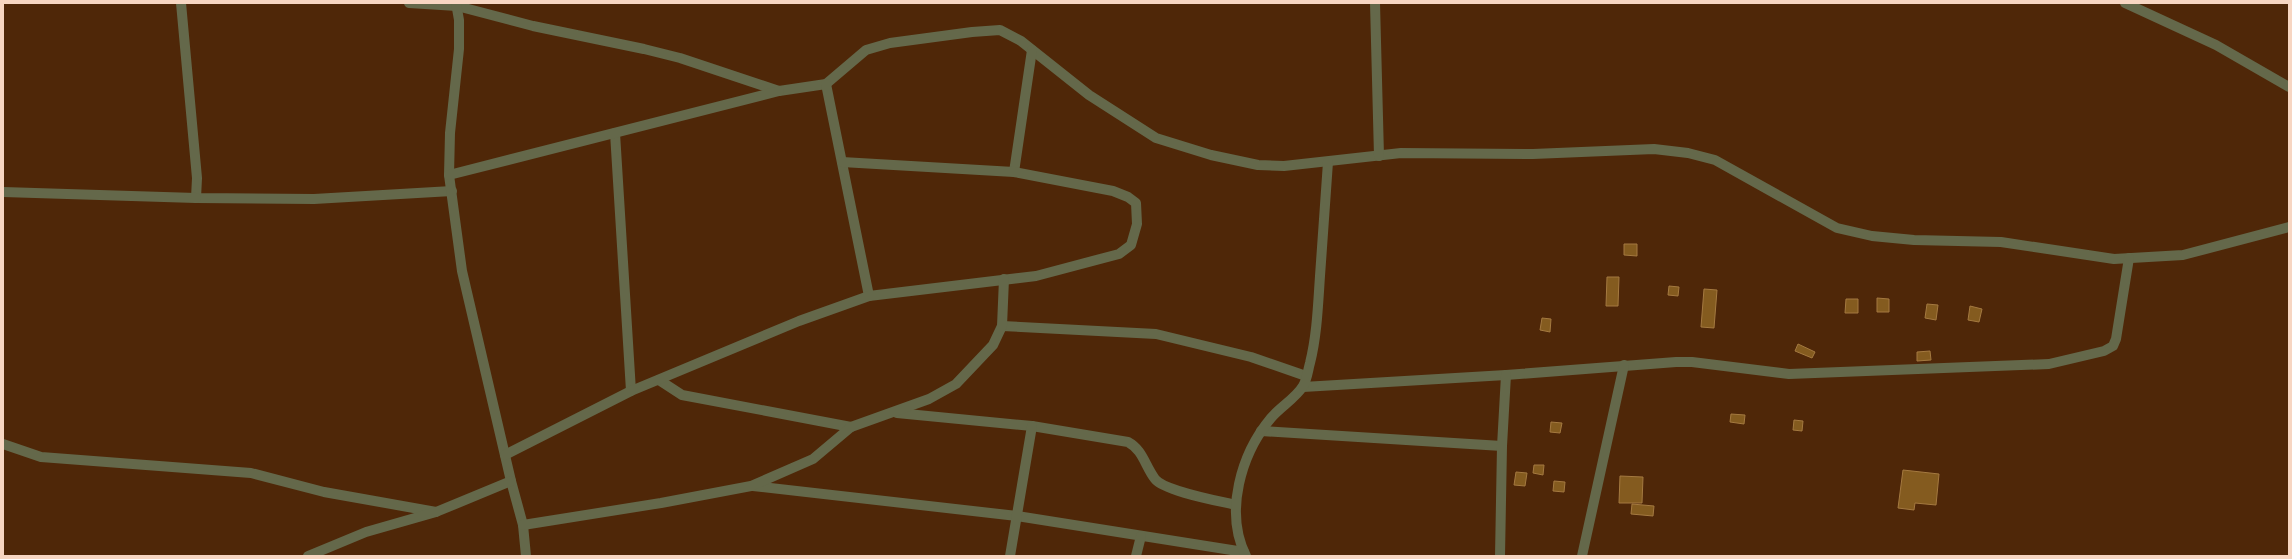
<svg xmlns="http://www.w3.org/2000/svg" width="2292" height="559" viewBox="0 0 2292 559" font-family="Arial,sans-serif">
<rect width="100%" height="100%" fill="#4f2708"/>
<!-- building -->
<g fill="#845b1f" stroke="#a47940">
<path d="M 1624,244 L 1637,244 L 1637,256 L 1624,255 Z"/>
<path d="M 1607,277 L 1619,277 L 1618,306 L 1606,306 Z"/>
<path d="M 1669,286 L 1679,287 L 1678,296 L 1668,295 Z"/>
<path d="M 1704,289 L 1717,290 L 1714,328 L 1701,327 Z"/>
<path d="M 1877,298 L 1889,299 L 1889,312 L 1877,312 Z"/>
<path d="M 1846,299 L 1858,299 L 1858,313 L 1845,313 Z"/>
<path d="M 1927,304 L 1938,305 L 1936,320 L 1925,318 Z"/>
<path d="M 1970,306 L 1982,309 L 1979,322 L 1968,320 Z"/>
<path d="M 1542,318 L 1551,319 L 1550,332 L 1540,330 Z"/>
<path d="M 1798,344 L 1815,352 L 1812,358 L 1795,351 Z"/>
<path d="M 1930,351 L 1931,360 L 1917,361 L 1917,352 Z"/>
<path d="M 1731,414 L 1745,415 L 1744,424 L 1730,422 Z"/>
<path d="M 1794,420 L 1803,421 L 1802,431 L 1793,430 Z"/>
<path d="M 1551,422 L 1562,423 L 1560,433 L 1550,432 Z"/>
<path d="M 1534,465 L 1544,465 L 1543,475 L 1533,473 Z"/>
<path d="M 1903,470 L 1939,474 L 1936,505 L 1915,503 L 1914,510 L 1898,508 Z"/>
<path d="M 1516,472 L 1527,473 L 1525,486 L 1514,485 Z"/>
<path d="M 1620,476 L 1643,477 L 1642,503 L 1619,503 Z"/>
<path d="M 1554,481 L 1565,482 L 1564,492 L 1553,491 Z"/>
<path d="M 1632,504 L 1654,506 L 1653,516 L 1631,514 Z"/>
</g>
<g fill="none" stroke-linecap="round" stroke-linejoin="round">
<!-- street -->
<g stroke="#64684a" stroke-width="10">
<path d="M 181,3 L 197,178 L 196,198 L 314,199 L 452,191"/>
<path d="M 409,3 L 457,6 L 533,26 L 644,49 L 680,58 L 779,91 L 826,84 L 866,50 L 890,43 L 972,32 L 1000,30 L 1021,41 L 1089,95 L 1156,138 L 1211,155 L 1258,165 L 1284,166 L 1401,153 L 1533,154 L 1654,149 L 1688,153 L 1715,160 L 1837,228 L 1872,236 L 1914,240 L 2001,242 L 2114,259 L 2183,255 L 2289,227"/>
<path d="M 456,3 L 459,20 L 459,49 L 450,133 L 449,175 L 462,271 L 511,481 L 523,525 L 526,556"/>
<path d="M 1375,3 L 1379,156"/>
<path d="M 2125,3 L 2216,45 L 2289,87"/>
<path d="M 826,84 L 869,296"/>
<path d="M 615,133 L 631,391"/>
<path d="M 1014,172 L 1032,50"/>
<path d="M 449,175 L 779,91"/>
<path d="M 3,192 L 196,198"/>
<path d="M 1002,326 L 1156,334 L 1251,357 L 1306,376"/>
<path d="M 659,380 L 682,395 L 851,427"/>
<path d="M 1303,387 L 1506,375 L 1676,362 L 1692,362 L 1789,374 L 2049,364 L 2104,351 L 2113,346 L 2116,339 L 2129,258"/>
<path d="M 897,413 L 1032,426 L 1128,442 C 1143,450 1145,466 1155,479 C 1164,491 1219,501 1236,505"/>
<path d="M 1261,431 L 1502,446"/>
<path d="M 3,444 L 41,457 L 251,473 L 324,492 L 436,512"/>
<path d="M 505,455 L 631,391 L 799,321 L 869,296 L 1036,276 L 1119,254 L 1131,245 L 1137,224 L 1136,203 L 1128,197 L 1113,191 L 1014,172 L 842,162"/>
<path d="M 753,486 L 1017,516 L 1244,552"/>
<path d="M 523,525 L 661,503 L 751,486 L 813,459 L 851,427 L 929,399 L 956,384 L 993,345 L 1002,326 L 1004,279"/>
<path d="M 308,556 L 366,532 L 436,512 L 511,481"/>
<path d="M 1010,556 L 1032,426"/>
<path d="M 1136,556 L 1141,536"/>
<path d="M 1246,556 C 1224,512 1241,454 1271,418 C 1280,407 1296,398 1303,386 C 1307,380 1308,370 1310,363 C 1317,335 1318,305 1320,276 C 1323,238 1325,200 1328,162"/>
<path d="M 1500,556 L 1502,446 L 1506,375"/>
<path d="M 1582,556 L 1624,365"/>
</g>
</g>
<!-- border -->
<rect width="2292" height="559" fill="none" stroke="#f7d6c2" stroke-width="8"/>
</svg>
